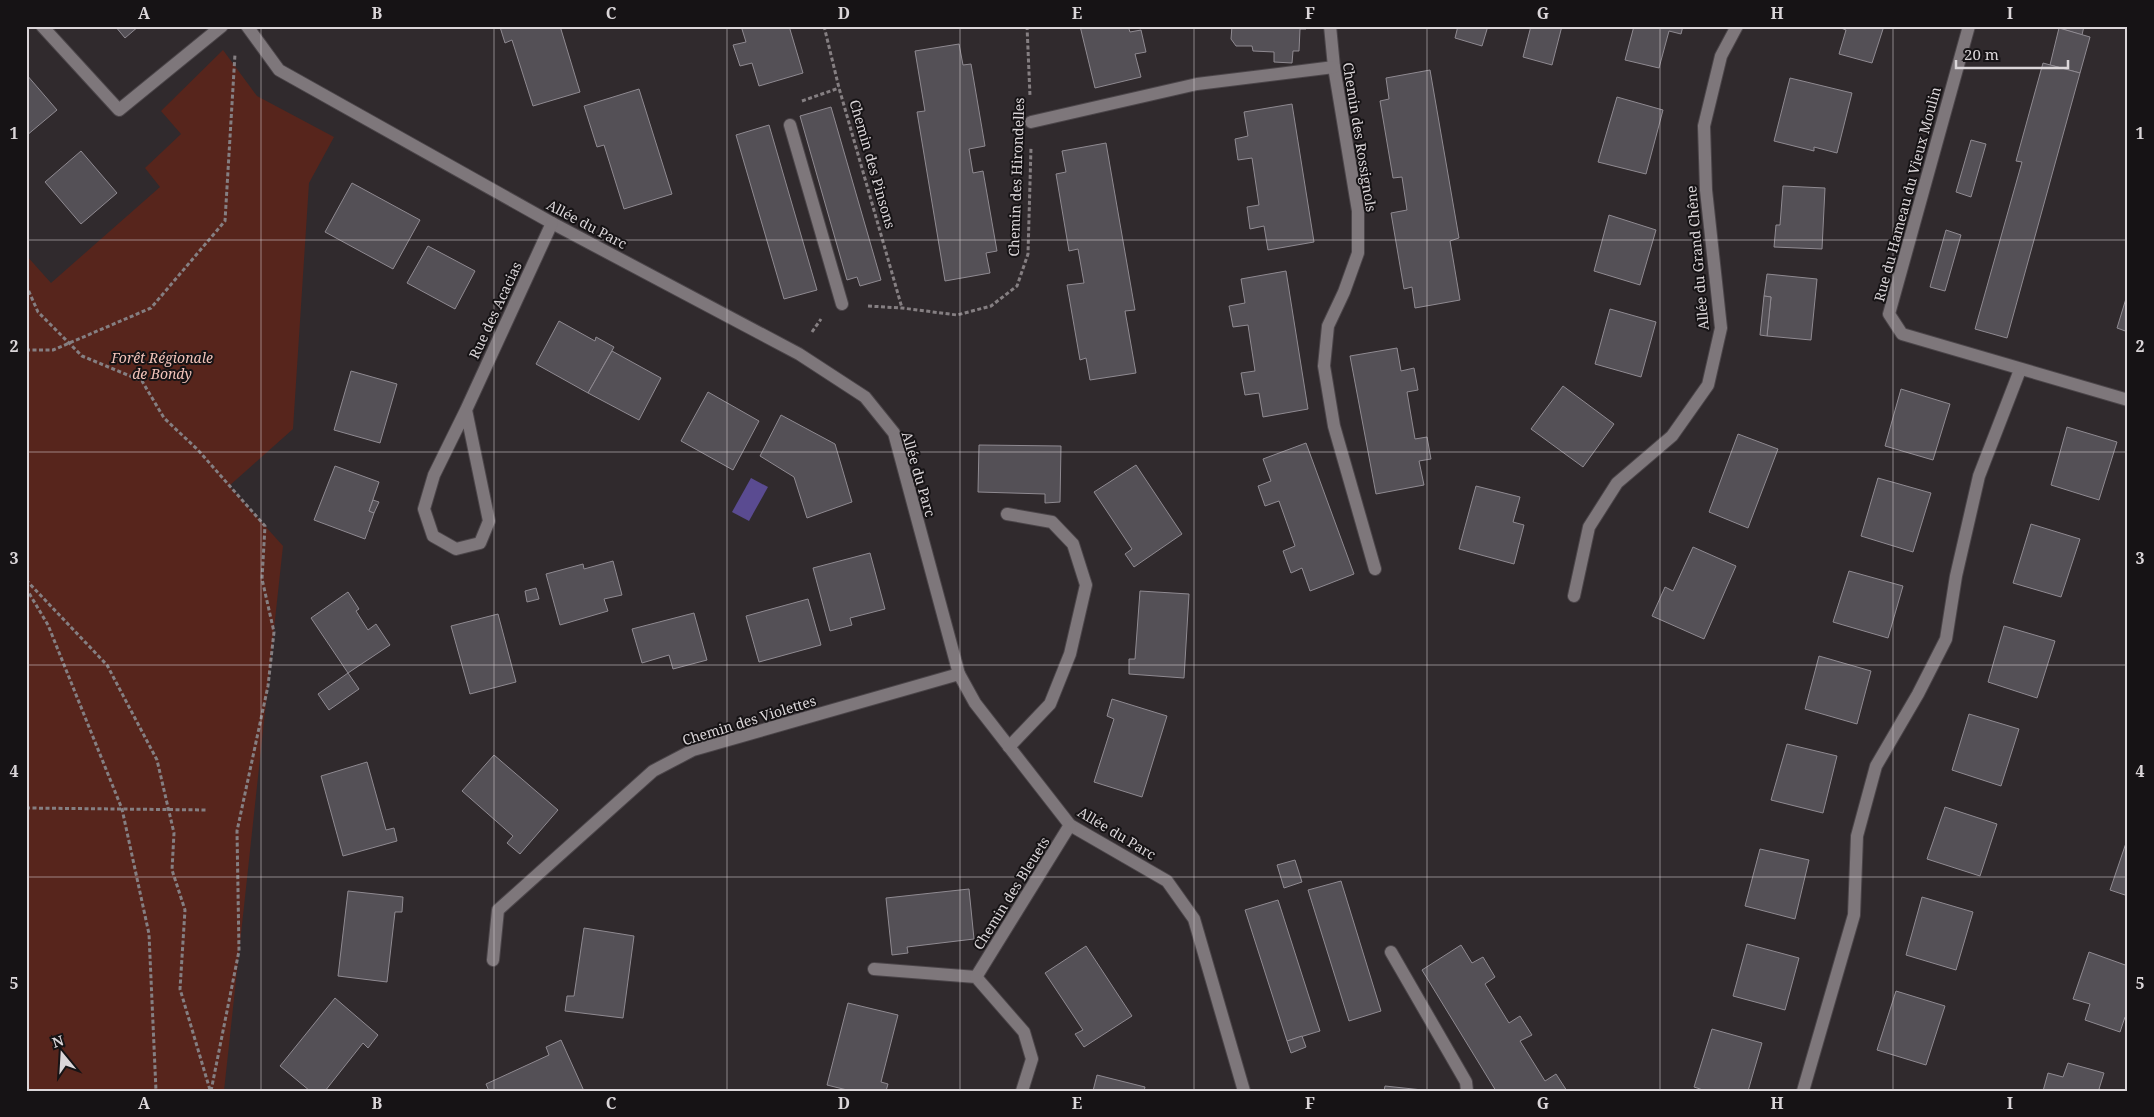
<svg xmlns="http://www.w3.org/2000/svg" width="2154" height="1117" viewBox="0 0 2154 1117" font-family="'Noto Serif',serif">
<rect width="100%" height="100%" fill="#302a2d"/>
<!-- green -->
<path fill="#57251c" d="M 223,50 L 257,96 L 334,137 L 309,183 L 293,429 L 229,486 L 283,546 L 224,1091 L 26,1091 L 26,255 L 51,283 L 160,187 L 145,168 L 181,134 L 161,111 Z"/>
<!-- water -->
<path fill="#5a4b91" d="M 751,478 L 768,487 L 749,521 L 732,512 Z"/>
<!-- building -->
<g fill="#545056" stroke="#8f8a91">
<path d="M 115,26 L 139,26 L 125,38 Z"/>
<path d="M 504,26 L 560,26 L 580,92 L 533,106 L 512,40 L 505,43 L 500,27 Z"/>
<path d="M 741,26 L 789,26 L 803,73 L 759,86 L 752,63 L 740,66 L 733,45 L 746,42 Z"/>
<path d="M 1080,26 L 1128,26 L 1130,32 L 1141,30 L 1146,52 L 1135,54 L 1141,77 L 1095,88 Z"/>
<path d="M 1232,26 L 1306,26 L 1306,29 L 1300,29 L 1299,51 L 1293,51 L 1292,63 L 1274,62 L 1274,52 L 1253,51 L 1252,46 L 1236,46 L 1231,39 Z"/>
<path d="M 1458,26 L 1488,26 L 1482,46 L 1455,38 Z"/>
<path d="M 1531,26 L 1562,26 L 1552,65 L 1523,57 Z"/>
<path d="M 1634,26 L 1683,26 L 1681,34 L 1669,31 L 1659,68 L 1625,60 Z"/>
<path d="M 1884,26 L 1872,63 L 1839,54 L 1846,30 L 1836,26 Z"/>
<path d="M 2052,26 L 2084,26 L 2082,35 Z"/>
<path d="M 2059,28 L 2090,37 L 2080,73 L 2050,65 Z"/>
<path d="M 959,44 L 963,65 L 971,64 L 985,146 L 969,149 L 973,173 L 983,171 L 997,251 L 986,253 L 990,273 L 945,281 L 917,112 L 925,111 L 915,51 Z"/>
<path d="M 2043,63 L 2080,73 L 2007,338 L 1975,329 L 2022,162 L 2016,161 Z"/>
<path d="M 1430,70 L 1459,238 L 1450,241 L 1460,300 L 1415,308 L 1412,287 L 1404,289 L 1391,213 L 1407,210 L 1402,177 L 1393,178 L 1380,101 L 1389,99 L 1386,78 Z"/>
<path d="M 26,74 L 57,110 L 26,136 Z"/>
<path d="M 1790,78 L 1852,93 L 1837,153 L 1814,147 L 1814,151 L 1774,141 Z"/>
<path d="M 639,89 L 672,194 L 624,209 L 604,145 L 597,147 L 584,106 Z"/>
<path d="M 1617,97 L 1663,110 L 1646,174 L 1598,162 Z"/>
<path d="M 1292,104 L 1314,242 L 1268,250 L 1264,226 L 1250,229 L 1247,207 L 1259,205 L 1252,158 L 1238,160 L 1235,139 L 1248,136 L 1244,112 Z"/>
<path d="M 831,107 L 881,280 L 860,286 L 857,277 L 847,280 L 800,116 Z"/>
<path d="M 769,125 L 817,290 L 784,299 L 736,135 Z"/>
<path d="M 1971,140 L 1986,144 L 1971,197 L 1956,192 Z"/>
<path d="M 1106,143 L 1135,310 L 1125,311 L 1136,373 L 1090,380 L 1086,358 L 1080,360 L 1067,285 L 1084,283 L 1078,249 L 1069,251 L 1056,174 L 1066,172 L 1062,151 Z"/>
<path d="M 81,151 L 117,193 L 81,224 L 45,182 Z"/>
<path d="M 352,183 L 420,220 L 393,269 L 325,232 Z"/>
<path d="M 1783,186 L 1825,188 L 1822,249 L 1774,247 L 1776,225 L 1780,225 Z"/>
<path d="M 1609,215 L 1656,230 L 1640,285 L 1594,271 Z"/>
<path d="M 1946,230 L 1961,235 L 1945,291 L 1930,287 Z"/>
<path d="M 428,246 L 475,271 L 455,309 L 407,283 Z"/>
<path d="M 1286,271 L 1308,409 L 1263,417 L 1259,393 L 1245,395 L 1241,373 L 1255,371 L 1248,325 L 1233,327 L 1229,306 L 1245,303 L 1241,279 Z"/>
<path d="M 1767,274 L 1817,279 L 1811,340 L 1767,336 L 1771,297 L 1764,296 Z"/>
<path d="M 2128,292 L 2128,332 L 2117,328 Z"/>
<path d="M 1764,296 L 1771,297 L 1767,336 L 1760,335 Z"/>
<path d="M 1610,309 L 1656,322 L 1641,377 L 1595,364 Z"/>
<path d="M 559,321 L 595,341 L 596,337 L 614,347 L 588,393 L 536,364 Z"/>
<path d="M 1397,348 L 1401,371 L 1414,368 L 1418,390 L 1407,392 L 1415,439 L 1427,437 L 1431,459 L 1419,461 L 1424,485 L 1376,494 L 1350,356 Z"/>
<path d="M 612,351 L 661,378 L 639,420 L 588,393 Z"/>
<path d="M 351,371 L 397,384 L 380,443 L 334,430 Z"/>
<path d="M 1563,386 L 1614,424 L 1583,467 L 1531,429 Z"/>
<path d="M 1901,389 L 1950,404 L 1933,460 L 1885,446 Z"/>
<path d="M 708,392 L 759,421 L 733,470 L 681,441 Z"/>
<path d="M 781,415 L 835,444 L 852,502 L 807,518 L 794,477 L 760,456 Z"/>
<path d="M 2067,427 L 2117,442 L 2099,500 L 2051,485 Z"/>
<path d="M 1738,434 L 1778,449 L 1748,528 L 1709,512 Z"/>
<path d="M 1306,443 L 1354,574 L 1310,591 L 1302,568 L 1291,573 L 1283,551 L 1295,546 L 1279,501 L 1265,506 L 1258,486 L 1271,481 L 1263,459 Z"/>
<path d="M 979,445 L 1061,446 L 1060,502 L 1045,503 L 1045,494 L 978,492 Z"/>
<path d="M 1136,465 L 1182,534 L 1134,567 L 1125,554 L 1132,549 L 1094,492 Z"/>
<path d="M 335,466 L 379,482 L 369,511 L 374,513 L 365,539 L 314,520 Z"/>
<path d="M 1878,478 L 1931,493 L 1913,552 L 1861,536 Z"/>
<path d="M 1476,486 L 1520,497 L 1513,522 L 1524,525 L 1514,564 L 1459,549 Z"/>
<path d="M 373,500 L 379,502 L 374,513 L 369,511 Z"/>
<path d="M 2031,524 L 2080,539 L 2061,597 L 2013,583 Z"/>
<path d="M 1693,547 L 1736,566 L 1704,639 L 1652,616 L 1665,587 L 1673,591 Z"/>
<path d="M 870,553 L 885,609 L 850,618 L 852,625 L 830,631 L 813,568 Z"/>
<path d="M 613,561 L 622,595 L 604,599 L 608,611 L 560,625 L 546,574 L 583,564 L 584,569 Z"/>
<path d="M 1849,571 L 1903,586 L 1888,638 L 1833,622 Z"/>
<path d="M 536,588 L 539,599 L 527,602 L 525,591 Z"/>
<path d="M 1140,591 L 1189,594 L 1184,678 L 1129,674 L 1129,659 L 1135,659 Z"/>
<path d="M 348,592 L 359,609 L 356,611 L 368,630 L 376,624 L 390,645 L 348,673 L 311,618 Z"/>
<path d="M 808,599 L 821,645 L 759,662 L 746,616 Z"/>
<path d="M 694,613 L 707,660 L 673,669 L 669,655 L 642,663 L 632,629 Z"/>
<path d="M 498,614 L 516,682 L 470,694 L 451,626 Z"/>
<path d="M 2004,626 L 2055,641 L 2037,698 L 1988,682 Z"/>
<path d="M 1819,656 L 1871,671 L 1857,724 L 1805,709 Z"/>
<path d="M 348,673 L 359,689 L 329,710 L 318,694 Z"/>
<path d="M 1112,699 L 1167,716 L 1142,797 L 1094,782 L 1114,719 L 1107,716 Z"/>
<path d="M 1969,714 L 2019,729 L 2001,786 L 1952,770 Z"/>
<path d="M 1787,744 L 1837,756 L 1823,813 L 1771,800 Z"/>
<path d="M 494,755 L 558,810 L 520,854 L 507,843 L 513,836 L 462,791 Z"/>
<path d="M 367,762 L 386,830 L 394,828 L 397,841 L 343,856 L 321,776 Z"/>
<path d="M 1945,807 L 1997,824 L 1980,876 L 1927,859 Z"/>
<path d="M 2126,843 L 2128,844 L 2128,896 L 2110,890 Z"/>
<path d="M 1760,849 L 1809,860 L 1795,919 L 1745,906 Z"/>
<path d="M 1295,860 L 1302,882 L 1284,888 L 1277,865 Z"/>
<path d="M 1341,881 L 1381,1011 L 1349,1021 L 1308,890 Z"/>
<path d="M 969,889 L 974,939 L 907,947 L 908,953 L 892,955 L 886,898 Z"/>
<path d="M 348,891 L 403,897 L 402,912 L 395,912 L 387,982 L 338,976 Z"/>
<path d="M 1922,897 L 1973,912 L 1956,970 L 1906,955 Z"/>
<path d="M 1278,900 L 1320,1031 L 1287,1041 L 1245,910 Z"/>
<path d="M 584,928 L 634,936 L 623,1018 L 565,1011 L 567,996 L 574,996 Z"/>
<path d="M 1747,944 L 1799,958 L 1785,1010 L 1733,996 Z"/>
<path d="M 1461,945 L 1472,963 L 1483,957 L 1495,977 L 1485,984 L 1509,1023 L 1520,1016 L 1532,1035 L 1520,1041 L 1545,1081 L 1556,1074 L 1567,1091 L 1496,1091 L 1422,970 Z"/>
<path d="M 1086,946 L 1132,1016 L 1084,1047 L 1075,1034 L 1083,1030 L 1045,973 Z"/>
<path d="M 2089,952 L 2128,966 L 2128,1018 L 2125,1017 L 2120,1032 L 2085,1020 L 2090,1004 L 2073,999 Z"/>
<path d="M 1896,991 L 1945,1006 L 1926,1065 L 1877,1050 Z"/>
<path d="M 335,998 L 378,1035 L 368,1048 L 363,1043 L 325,1091 L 310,1091 L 280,1066 Z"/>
<path d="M 848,1003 L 898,1015 L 881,1082 L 888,1084 L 886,1091 L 851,1091 L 827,1085 Z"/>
<path d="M 1712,1029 L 1762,1043 L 1748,1091 L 1706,1091 L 1694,1087 Z"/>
<path d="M 1302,1036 L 1306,1047 L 1291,1053 L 1287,1041 Z"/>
<path d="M 561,1040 L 584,1091 L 489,1091 L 486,1084 L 549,1055 L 546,1047 Z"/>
<path d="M 2068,1063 L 2104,1073 L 2099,1089 L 2106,1091 L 2043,1091 L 2048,1073 L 2063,1077 Z"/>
<path d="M 1097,1075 L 1145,1087 L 1144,1091 L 1093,1091 Z"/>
<path d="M 1385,1086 L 1432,1091 L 1384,1091 Z"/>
</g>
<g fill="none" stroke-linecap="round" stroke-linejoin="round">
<defs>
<g id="minor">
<path d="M 42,26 L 119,110 L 222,26"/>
<path d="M 247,26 L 279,70 L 552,223 L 799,354 L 865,397 L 894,433 L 959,674 L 975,703 L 1070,825 L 1167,881 L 1194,919 L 1244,1091"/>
<path d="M 1330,26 L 1334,67 L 1358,211 L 1358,253 L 1344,292 L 1328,326 L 1324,366 L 1334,426 L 1375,569"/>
<path d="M 1969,26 L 1889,314 L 1902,334 L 2128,400"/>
<path d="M 1031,122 L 1197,84 L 1334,67"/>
<path d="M 790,125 L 842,304"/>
<path d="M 466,410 L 489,521 L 480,543 L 456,549 L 433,536 L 424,509 L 434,475 L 466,410 L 552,223"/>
<path d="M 1007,514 L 1052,522 L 1073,544 L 1086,585 L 1070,654 L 1050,704 L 1009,747"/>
<path d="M 1574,596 L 1589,527 L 1617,483 L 1672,436 L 1708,385 L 1721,328 L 1706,190 L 1704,126 L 1721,56 L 1737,26"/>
<path d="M 1391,952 L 1466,1082 L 1467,1091"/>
<path d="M 493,960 L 498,910 L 653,771 L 693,750 L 959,674"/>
<path d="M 874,969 L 976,977 L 1024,1032 L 1032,1059 L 1022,1091"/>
<path d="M 976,977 L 1070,825"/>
<path d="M 1803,1091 L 1854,915 L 1857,836 L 1876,766 L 1918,694 L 1946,639 L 1956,576 L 1979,476 L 2020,370"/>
</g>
</defs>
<!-- minor casing -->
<use href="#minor" stroke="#4b4549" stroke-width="14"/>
<!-- path -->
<g stroke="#857f82" stroke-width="3" stroke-dasharray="4 2.5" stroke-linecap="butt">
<path d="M 824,26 L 839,88 L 902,308"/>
<path d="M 1027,26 L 1030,96"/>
<path d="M 802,101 L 839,88"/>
<path d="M 26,285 L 38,312 L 82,356 L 142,381 L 164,418 L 198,450 L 265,526 L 262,579 L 274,632 L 268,686 L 237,831 L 239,951 L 211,1091"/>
<path d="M 868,306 L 902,308 L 957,315 L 991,306 L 1017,286 L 1028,254 L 1031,147"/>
<path d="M 812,332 L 821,319"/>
<path d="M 26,350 L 53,350 L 151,308 L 225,221 L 235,54"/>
<path d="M 26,580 L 107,665 L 157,760 L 174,833 L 172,870 L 185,910 L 180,989 L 210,1090"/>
<path d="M 26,588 L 48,625 L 122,809 L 149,934 L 156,1091"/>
<path d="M 26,808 L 208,810"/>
</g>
<!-- minor -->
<use href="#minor" stroke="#7e777b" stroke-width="12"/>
</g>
<!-- grid -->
<path fill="none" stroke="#dbd6d9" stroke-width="1" stroke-opacity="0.55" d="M 261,26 L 261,1091M 494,26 L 494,1091M 727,26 L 727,1091M 960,26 L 960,1091M 1194,26 L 1194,1091M 1427,26 L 1427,1091M 1660,26 L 1660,1091M 1893,26 L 1893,1091M 26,240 L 2128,240M 26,452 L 2128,452M 26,665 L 2128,665M 26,877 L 2128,877"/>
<g text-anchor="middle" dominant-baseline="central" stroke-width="4" stroke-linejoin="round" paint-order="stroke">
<!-- street labels -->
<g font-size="14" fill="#dbd6d9" stroke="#161315">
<text transform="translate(1360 137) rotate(81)">Chemin des Rossignols</text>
<text transform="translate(873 164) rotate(74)">Chemin des Pinsons</text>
<text transform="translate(1016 177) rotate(-88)">Chemin des Hirondelles</text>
<text transform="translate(1907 194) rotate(-75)">Rue du Hameau du Vieux Moulin</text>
<text transform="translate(587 224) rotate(28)">Allée du Parc</text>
<text transform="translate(1697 258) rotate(-95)">Allée du Grand Chêne</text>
<text transform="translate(495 310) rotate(-65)">Rue des Acacias</text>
<text transform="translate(919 474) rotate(74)">Allée du Parc</text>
<text transform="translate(749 720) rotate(-17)">Chemin des Violettes</text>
<text transform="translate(1117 833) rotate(31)">Allée du Parc</text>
<text transform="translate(1011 893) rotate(-58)">Chemin des Bleuets</text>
</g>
<!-- park labels -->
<g font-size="14" font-style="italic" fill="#f2c3b9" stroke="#161315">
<text x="162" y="357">Forêt Régionale<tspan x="162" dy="16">de Bondy</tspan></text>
</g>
</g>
<!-- border -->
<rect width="2154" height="1117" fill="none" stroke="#161315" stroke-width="55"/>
<!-- north arrow -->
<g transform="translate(62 1054) rotate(342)" stroke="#161315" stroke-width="4" paint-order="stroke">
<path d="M0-4L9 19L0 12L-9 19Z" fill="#dbd6d9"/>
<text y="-8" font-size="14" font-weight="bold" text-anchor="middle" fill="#dbd6d9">N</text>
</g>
<!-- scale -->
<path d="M1956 60v8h112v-8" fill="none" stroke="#dbd6d9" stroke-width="2.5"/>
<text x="1964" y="60" font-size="15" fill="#dbd6d9" stroke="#161315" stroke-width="4" paint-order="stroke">20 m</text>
<rect x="28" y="28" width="2098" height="1062" fill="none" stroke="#dbd6d9" stroke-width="2"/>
<g font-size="16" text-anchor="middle" font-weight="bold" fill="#dbd6d9">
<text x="144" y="19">A</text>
<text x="377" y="19">B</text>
<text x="611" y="19">C</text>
<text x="844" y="19">D</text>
<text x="1077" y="19">E</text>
<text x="1310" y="19">F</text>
<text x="1543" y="19">G</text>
<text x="1777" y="19">H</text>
<text x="2010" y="19">I</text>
<text x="14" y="139">1</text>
<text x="2140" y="139">1</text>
<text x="14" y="352">2</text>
<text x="2140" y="352">2</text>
<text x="14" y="564">3</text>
<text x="2140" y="564">3</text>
<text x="14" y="777">4</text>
<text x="2140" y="777">4</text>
<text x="14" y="989">5</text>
<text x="2140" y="989">5</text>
<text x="144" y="1109">A</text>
<text x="377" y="1109">B</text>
<text x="611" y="1109">C</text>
<text x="844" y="1109">D</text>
<text x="1077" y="1109">E</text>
<text x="1310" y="1109">F</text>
<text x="1543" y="1109">G</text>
<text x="1777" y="1109">H</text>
<text x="2010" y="1109">I</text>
</g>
</svg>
